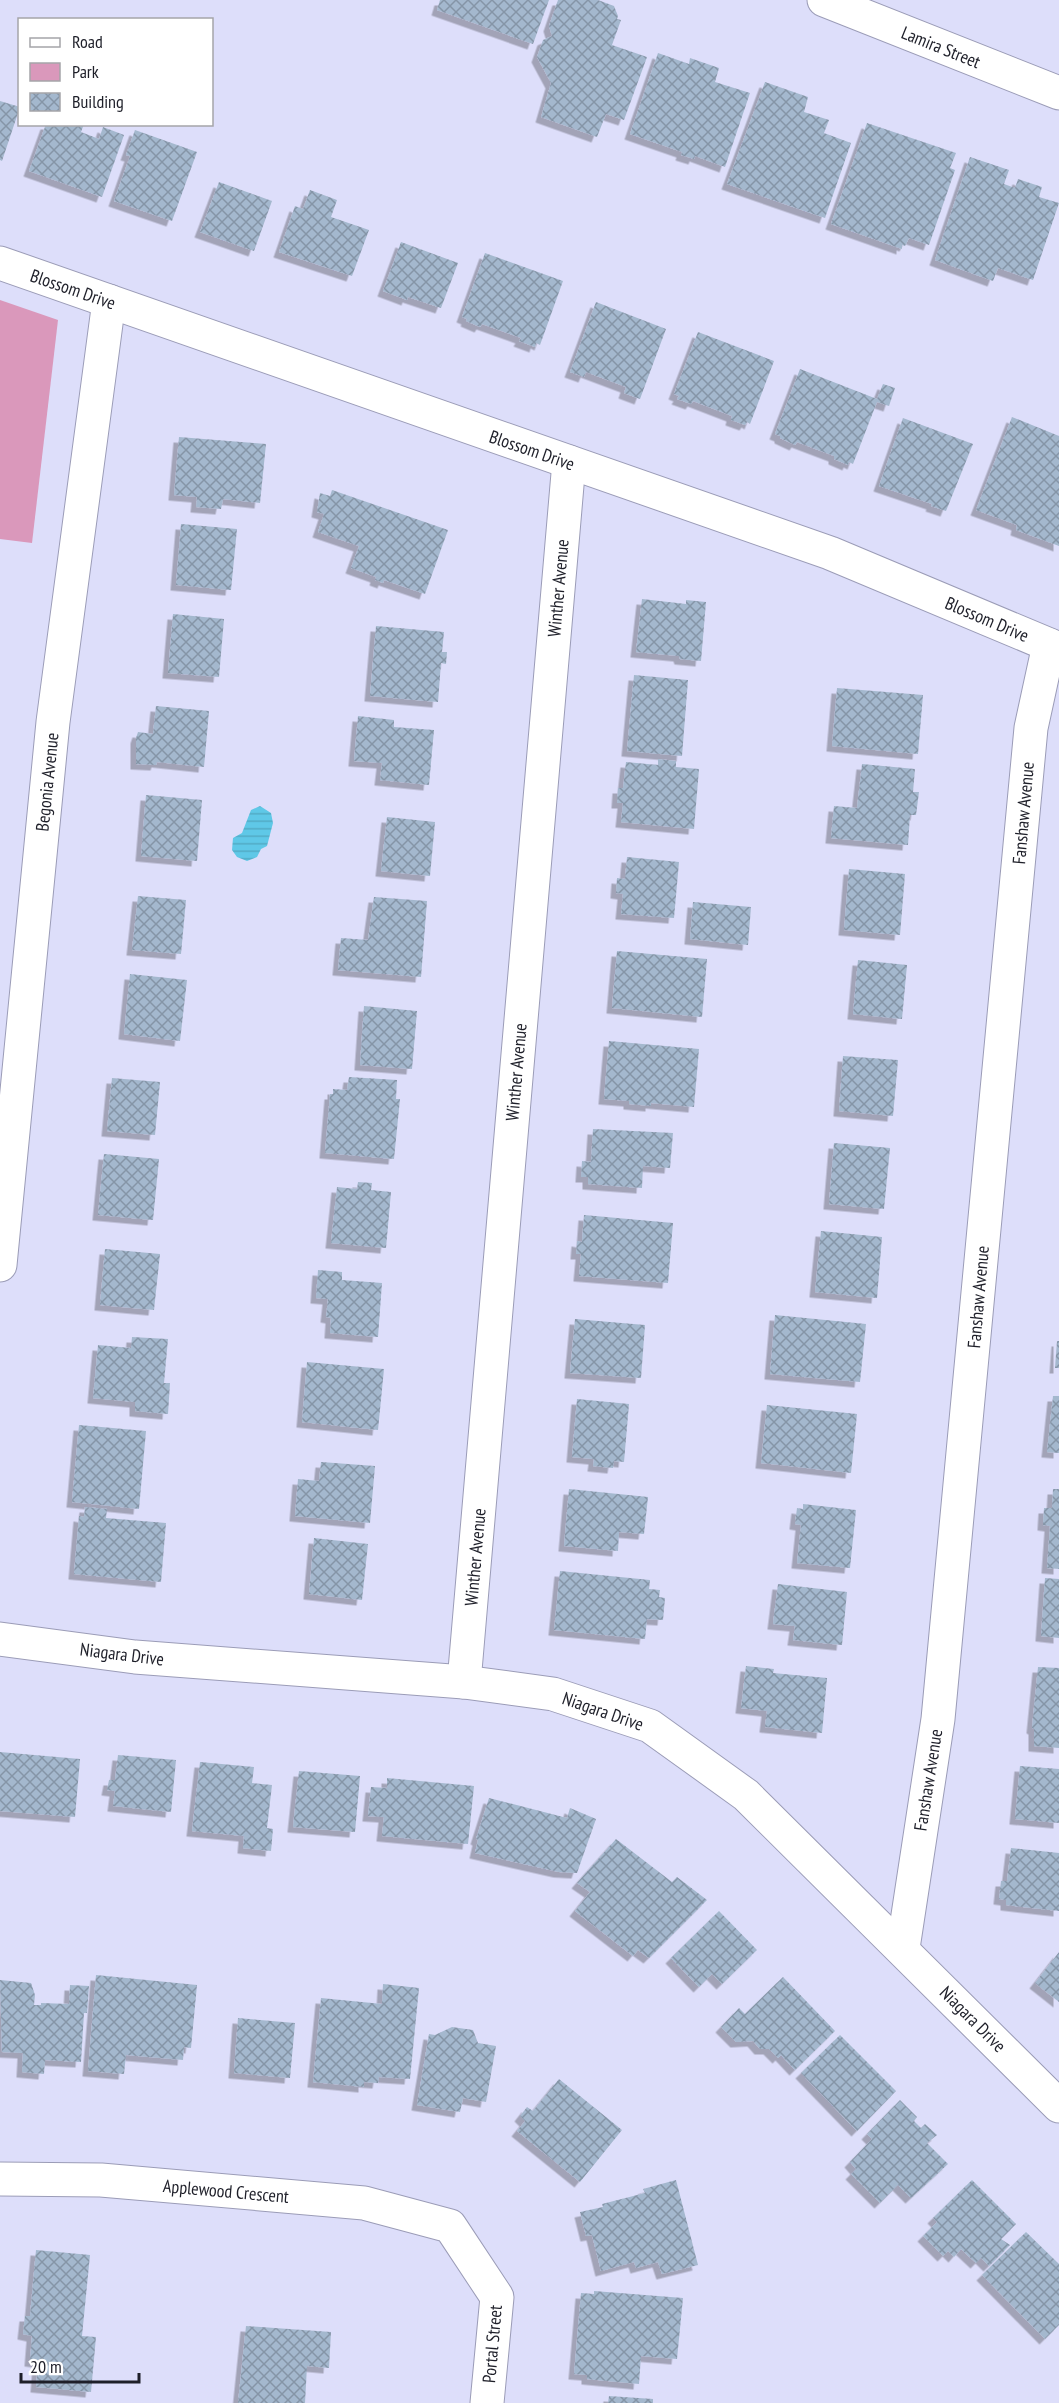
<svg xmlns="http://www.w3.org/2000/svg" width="1059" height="2403" viewBox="0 0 1059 2403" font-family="'PT Sans Narrow',sans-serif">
<defs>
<pattern id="water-rules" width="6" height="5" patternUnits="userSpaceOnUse" patternTransform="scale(1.5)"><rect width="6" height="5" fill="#5fc8e7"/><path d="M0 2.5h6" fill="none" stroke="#52abc6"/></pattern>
<pattern id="building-cross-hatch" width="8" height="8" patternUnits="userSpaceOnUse" patternTransform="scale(1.5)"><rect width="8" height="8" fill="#a4b8ce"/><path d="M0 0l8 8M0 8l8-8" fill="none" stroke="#8595a7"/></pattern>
<filter id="shadow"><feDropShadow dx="-5.5" dy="5.5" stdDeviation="0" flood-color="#0004"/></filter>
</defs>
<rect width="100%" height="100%" fill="#dddefa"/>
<!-- park -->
<path fill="#da98bb" d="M 0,300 L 58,320 L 32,543 L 0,539 Z"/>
<!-- water -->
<path fill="url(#water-rules)" d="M 260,806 L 271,813 L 273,823 L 267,846 L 261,849 L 257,857 L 247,861 L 237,857 L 232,850 L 233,838 L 242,833 L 251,810 Z"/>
<!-- building -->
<g fill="url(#building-cross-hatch)" filter="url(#shadow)">
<path d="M 440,0 L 549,0 L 533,44 L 437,10 Z"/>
<path d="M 558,0 L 598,0 L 614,6 L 618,16 L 617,19 L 621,20 L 612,45 L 647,57 L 624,120 L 606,114 L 597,137 L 541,117 L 551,83 L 537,57 L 543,40 L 552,36 L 549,26 Z"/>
<path d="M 658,53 L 689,64 L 690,58 L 719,68 L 715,82 L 750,93 L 725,167 L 695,156 L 694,159 L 681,155 L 682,152 L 630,134 Z"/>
<path d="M 765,82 L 808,97 L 804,112 L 829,120 L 824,133 L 851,143 L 825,218 L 727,184 Z"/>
<path d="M 0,101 L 20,107 L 2,161 L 0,160 Z"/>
<path d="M 867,123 L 956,153 L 950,168 L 955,170 L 929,245 L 909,238 L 905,246 L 902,245 L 902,249 L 831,224 Z"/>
<path d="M 46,124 L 84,124 L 81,132 L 99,139 L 103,127 L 124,135 L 102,197 L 29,171 Z"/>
<path d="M 135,130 L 197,152 L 172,221 L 114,201 L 130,156 L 126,155 Z"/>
<path d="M 970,157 L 1009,170 L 1004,184 L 1015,188 L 1018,179 L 1042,187 L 1039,197 L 1059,203 L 1033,280 L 998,268 L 993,281 L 935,260 Z"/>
<path d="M 219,182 L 272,201 L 254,251 L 200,232 Z"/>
<path d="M 310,190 L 337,200 L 331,217 L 369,230 L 352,276 L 279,252 L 295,206 L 303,209 Z"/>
<path d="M 401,242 L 458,263 L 441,308 L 408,297 L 407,300 L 383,291 Z"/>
<path d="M 485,253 L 563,281 L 540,345 L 536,343 L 535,347 L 519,341 L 521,338 L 482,324 L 480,327 L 466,321 L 467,319 L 462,317 Z"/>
<path d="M 596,302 L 666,329 L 640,399 L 624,393 L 626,387 L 586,372 L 584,377 L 570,372 Z"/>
<path d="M 698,332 L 774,361 L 750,424 L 747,422 L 745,425 L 731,420 L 732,416 L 693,401 L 691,404 L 677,399 L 679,396 L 674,394 Z"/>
<path d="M 800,369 L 877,399 L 883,384 L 895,388 L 889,406 L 877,402 L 853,464 L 849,462 L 848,465 L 834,459 L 834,456 L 797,442 L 795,445 L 780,438 L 780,436 L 775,434 Z"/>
<path d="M 1012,417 L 1059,436 L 1059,546 L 1016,530 L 1017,525 L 976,510 Z"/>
<path d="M 903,418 L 973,444 L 946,511 L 931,506 L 932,504 L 879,486 Z"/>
<path d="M 179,437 L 266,444 L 260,503 L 223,499 L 221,509 L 196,507 L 197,497 L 174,495 Z"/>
<path d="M 332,490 L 448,530 L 425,594 L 384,580 L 383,583 L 375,580 L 376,577 L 351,568 L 359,546 L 318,532 L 324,514 L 317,512 L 320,493 L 330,496 Z"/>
<path d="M 181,524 L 237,529 L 231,590 L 176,585 Z"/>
<path d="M 642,599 L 686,604 L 686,600 L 706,602 L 701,661 L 680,659 L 679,656 L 636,652 Z"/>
<path d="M 173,614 L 224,619 L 219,677 L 168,673 Z"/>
<path d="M 376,626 L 444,632 L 442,652 L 447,652 L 446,664 L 441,663 L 438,702 L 370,696 Z"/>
<path d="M 634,675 L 688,680 L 682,756 L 627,751 Z"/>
<path d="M 837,688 L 923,695 L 918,754 L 832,746 Z"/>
<path d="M 156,706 L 209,711 L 204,767 L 157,762 L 156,765 L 136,764 L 136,738 L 138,732 L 153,734 Z"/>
<path d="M 358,716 L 394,720 L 394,727 L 434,730 L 429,785 L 380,780 L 382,763 L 354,761 Z"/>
<path d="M 658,759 L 676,761 L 676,767 L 699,769 L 694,829 L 621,822 L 623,803 L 617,803 L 618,788 L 623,788 L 626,762 L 658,765 Z"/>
<path d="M 862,764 L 915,769 L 913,792 L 919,792 L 916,815 L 910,815 L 908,845 L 831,838 L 834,806 L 857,808 Z"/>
<path d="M 146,795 L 202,800 L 197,861 L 141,856 Z"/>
<path d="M 387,817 L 435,822 L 430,876 L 381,871 Z"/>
<path d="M 627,857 L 679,862 L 674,918 L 621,914 L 623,894 L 616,893 L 617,878 L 625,879 Z"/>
<path d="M 849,869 L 905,874 L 900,935 L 844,930 Z"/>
<path d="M 138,896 L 186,900 L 181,954 L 132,950 Z"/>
<path d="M 374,897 L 427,901 L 421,977 L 338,970 L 341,938 L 368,940 Z"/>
<path d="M 693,902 L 751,907 L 748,945 L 690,939 Z"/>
<path d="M 617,951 L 707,959 L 702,1017 L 612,1008 Z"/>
<path d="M 858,960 L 907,965 L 902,1019 L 853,1014 Z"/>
<path d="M 130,974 L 187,980 L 180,1041 L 124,1034 Z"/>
<path d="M 364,1006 L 417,1011 L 412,1069 L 360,1065 Z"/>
<path d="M 609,1041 L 699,1049 L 694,1107 L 651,1103 L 651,1106 L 629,1104 L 629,1101 L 604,1099 Z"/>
<path d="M 843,1056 L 898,1060 L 893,1116 L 839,1111 Z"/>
<path d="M 349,1077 L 397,1080 L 396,1099 L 400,1099 L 394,1159 L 325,1153 L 330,1094 L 333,1094 L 333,1089 L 347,1090 Z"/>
<path d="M 112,1078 L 160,1082 L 155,1135 L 107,1131 Z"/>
<path d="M 593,1129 L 673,1133 L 670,1168 L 643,1166 L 642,1188 L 588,1184 L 588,1177 L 581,1177 L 582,1161 L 591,1162 Z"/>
<path d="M 834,1143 L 890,1148 L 884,1209 L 829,1204 Z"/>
<path d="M 104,1154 L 159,1159 L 153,1220 L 98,1215 Z"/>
<path d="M 358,1182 L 372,1183 L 371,1190 L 391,1192 L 386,1248 L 331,1243 L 337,1187 L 357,1189 Z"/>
<path d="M 584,1215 L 673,1223 L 668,1283 L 579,1276 L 581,1254 L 576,1254 L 577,1241 L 582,1242 Z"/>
<path d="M 821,1231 L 882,1237 L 877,1298 L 815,1292 Z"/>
<path d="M 105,1249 L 160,1254 L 154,1310 L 100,1305 Z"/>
<path d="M 318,1270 L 342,1272 L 342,1280 L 382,1283 L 378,1337 L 330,1333 L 331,1318 L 326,1317 L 328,1299 L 316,1298 Z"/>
<path d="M 775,1315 L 866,1324 L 860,1382 L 770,1374 Z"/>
<path d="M 575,1319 L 645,1325 L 641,1378 L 570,1373 Z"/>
<path d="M 132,1337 L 168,1339 L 164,1383 L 170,1383 L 168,1414 L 135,1411 L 135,1402 L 93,1398 L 98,1345 L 131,1348 Z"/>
<path d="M 1057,1341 L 1059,1341 L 1059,1368 L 1055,1368 Z"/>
<path d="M 307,1362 L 384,1369 L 378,1430 L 302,1422 Z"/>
<path d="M 1053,1396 L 1059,1396 L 1059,1453 L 1047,1452 Z"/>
<path d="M 577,1399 L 629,1404 L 624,1462 L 614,1461 L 613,1468 L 593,1466 L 594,1459 L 572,1457 Z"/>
<path d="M 767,1405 L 857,1414 L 851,1473 L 761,1463 Z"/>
<path d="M 79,1425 L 146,1431 L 139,1509 L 72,1502 Z"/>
<path d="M 321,1462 L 375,1466 L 370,1523 L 295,1516 L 298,1479 L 319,1481 Z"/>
<path d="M 569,1489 L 648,1497 L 644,1534 L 619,1532 L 618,1551 L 564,1546 Z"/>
<path d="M 1053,1489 L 1059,1489 L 1059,1569 L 1047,1568 L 1050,1526 L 1043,1525 L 1044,1508 L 1052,1508 Z"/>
<path d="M 803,1504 L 856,1510 L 850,1568 L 797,1563 L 801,1525 L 795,1524 L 797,1508 L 803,1509 Z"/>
<path d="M 85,1507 L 107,1509 L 106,1518 L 166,1523 L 161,1582 L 74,1574 L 79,1516 L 84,1517 Z"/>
<path d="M 314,1538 L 368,1544 L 362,1600 L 309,1594 Z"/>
<path d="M 560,1571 L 650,1580 L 649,1589 L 660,1590 L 659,1597 L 665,1598 L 663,1620 L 647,1619 L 645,1639 L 554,1630 Z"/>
<path d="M 1045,1578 L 1059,1579 L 1059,1638 L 1041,1636 Z"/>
<path d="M 778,1584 L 847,1592 L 842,1645 L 793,1640 L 795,1626 L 773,1624 Z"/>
<path d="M 746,1666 L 774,1669 L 773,1673 L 827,1678 L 822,1733 L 765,1727 L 767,1711 L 741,1708 Z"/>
<path d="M 1038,1667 L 1059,1668 L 1059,1748 L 1034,1746 L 1034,1729 L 1032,1728 Z"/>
<path d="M 0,1752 L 80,1759 L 75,1817 L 0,1811 Z"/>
<path d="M 118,1755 L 176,1760 L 171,1812 L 113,1806 L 115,1791 L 107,1790 L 109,1780 L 115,1780 Z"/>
<path d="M 200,1762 L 254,1767 L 252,1783 L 272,1785 L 267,1828 L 273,1829 L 271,1851 L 243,1848 L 244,1836 L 192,1831 Z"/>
<path d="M 1020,1766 L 1059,1769 L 1059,1823 L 1015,1819 Z"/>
<path d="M 299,1771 L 360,1776 L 355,1832 L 293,1827 Z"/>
<path d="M 387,1778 L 474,1786 L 468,1844 L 382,1836 L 384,1817 L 368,1816 L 371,1787 L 387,1788 Z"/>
<path d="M 489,1798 L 567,1818 L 570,1808 L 596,1819 L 577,1873 L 559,1872 L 475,1853 L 478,1840 L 476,1839 Z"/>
<path d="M 616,1839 L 672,1882 L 677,1877 L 707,1900 L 649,1958 L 638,1950 L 633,1956 L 575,1911 L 590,1892 L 577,1883 Z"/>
<path d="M 1011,1848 L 1059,1853 L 1059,1911 L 1006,1905 L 1006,1900 L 999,1899 L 1001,1881 L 1007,1881 Z"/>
<path d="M 719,1911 L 757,1950 L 722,1984 L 712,1974 L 699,1987 L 671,1958 Z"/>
<path d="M 1059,1952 L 1059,2002 L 1035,1983 Z"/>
<path d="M 96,1975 L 197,1985 L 191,2048 L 184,2047 L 183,2060 L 126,2055 L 124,2074 L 88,2071 Z"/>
<path d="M 783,1977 L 835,2031 L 795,2070 L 781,2055 L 778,2058 L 769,2049 L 760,2049 L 753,2041 L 736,2042 L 721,2027 L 739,2008 L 745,2014 Z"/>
<path d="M 0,1980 L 31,1983 L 35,1995 L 34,2005 L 41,2005 L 41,2003 L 69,2004 L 70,1985 L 89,1986 L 87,2013 L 84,2013 L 81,2062 L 45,2060 L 44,2074 L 22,2072 L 23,2053 L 2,2052 Z"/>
<path d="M 383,1984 L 419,1988 L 410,2079 L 379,2077 L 378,2083 L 364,2082 L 364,2087 L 313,2082 L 321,1998 L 382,2004 Z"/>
<path d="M 238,2018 L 295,2023 L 290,2078 L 234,2073 Z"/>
<path d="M 452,2027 L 473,2030 L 478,2043 L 496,2046 L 486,2102 L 463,2098 L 460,2112 L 417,2105 L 429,2034 L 435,2035 Z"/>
<path d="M 840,2035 L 896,2091 L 857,2131 L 801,2073 Z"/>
<path d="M 559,2079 L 622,2130 L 580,2182 L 517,2131 L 525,2121 L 520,2116 L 527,2107 L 533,2111 Z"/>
<path d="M 900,2100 L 917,2117 L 914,2121 L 921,2128 L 925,2124 L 937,2135 L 927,2143 L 948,2164 L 911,2198 L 898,2185 L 880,2203 L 851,2174 L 856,2169 L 850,2162 L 872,2139 L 867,2134 Z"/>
<path d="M 676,2180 L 698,2265 L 662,2274 L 658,2262 L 636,2268 L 634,2262 L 601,2271 L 592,2235 L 586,2236 L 580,2212 L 603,2207 L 602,2204 L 645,2193 L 643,2189 Z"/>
<path d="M 972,2180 L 1016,2224 L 1001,2239 L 1010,2245 L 989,2266 L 981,2258 L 976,2263 L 961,2249 L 954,2257 L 948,2251 L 943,2256 L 923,2236 L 937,2222 L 933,2218 Z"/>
<path d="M 1026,2232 L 1059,2264 L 1059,2325 L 1045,2339 L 982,2275 Z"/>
<path d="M 36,2250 L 90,2255 L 82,2336 L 96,2337 L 91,2392 L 36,2387 L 38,2362 L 30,2361 L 32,2336 L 23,2334 L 25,2316 L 30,2316 Z"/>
<path d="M 594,2291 L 683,2298 L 677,2359 L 641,2356 L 639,2384 L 587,2379 L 587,2375 L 574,2374 L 581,2293 L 594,2294 Z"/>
<path d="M 246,2326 L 331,2332 L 329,2368 L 307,2366 L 305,2403 L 238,2403 Z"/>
<path d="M 609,2396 L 653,2399 L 653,2403 L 608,2403 Z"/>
</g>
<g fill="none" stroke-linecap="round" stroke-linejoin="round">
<defs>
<g id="street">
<path d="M 824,0 L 1059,93"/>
<path d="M 0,263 L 830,553 L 1059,649"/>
<path d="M 0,1265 L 53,722 L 109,301"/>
<path d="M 0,1639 L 135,1657 L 464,1682 L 553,1694 L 650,1726 L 746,1795 L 1059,2106"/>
<path d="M 464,1682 L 569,462"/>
<path d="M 903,1948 L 938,1719 L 1031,728 L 1049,645"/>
<path d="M 0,2179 L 101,2180 L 364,2203 L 450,2226 L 497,2297 L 487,2403"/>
</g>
</defs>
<!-- street casing -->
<use href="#street" stroke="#9b9cb7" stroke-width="35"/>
<!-- street -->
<use href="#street" stroke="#fff" stroke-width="33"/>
</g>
<g text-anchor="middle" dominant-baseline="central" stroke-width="4.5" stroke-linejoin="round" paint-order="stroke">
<!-- street labels -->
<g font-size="18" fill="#1e1f29" stroke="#fff">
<text transform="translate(941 47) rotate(22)">Lamira Street</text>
<text transform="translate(73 289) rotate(19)">Blossom Drive</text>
<text transform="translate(532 450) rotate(19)">Blossom Drive</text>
<text transform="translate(558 588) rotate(-85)">Winther Avenue</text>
<text transform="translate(987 619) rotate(23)">Blossom Drive</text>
<text transform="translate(47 782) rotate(-84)">Begonia Avenue</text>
<text transform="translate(1023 813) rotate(-85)">Fanshaw Avenue</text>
<text transform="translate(516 1072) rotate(-85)">Winther Avenue</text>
<text transform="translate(978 1297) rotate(-85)">Fanshaw Avenue</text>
<text transform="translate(475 1557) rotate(-85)">Winther Avenue</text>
<text transform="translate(122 1654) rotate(7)">Niagara Drive</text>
<text transform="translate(603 1711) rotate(19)">Niagara Drive</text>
<text transform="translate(928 1780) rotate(-81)">Fanshaw Avenue</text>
<text transform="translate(973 2019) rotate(45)">Niagara Drive</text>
<text transform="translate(226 2191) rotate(5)">Applewood Crescent</text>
<text transform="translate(492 2344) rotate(-85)">Portal Street</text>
</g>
</g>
<!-- legend -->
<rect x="18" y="18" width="195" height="108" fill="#ffffff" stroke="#a5a5a9" stroke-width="1.5"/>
<rect x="30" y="38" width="30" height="9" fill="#ffffff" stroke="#a5a5a9" stroke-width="1.5"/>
<text x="72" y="48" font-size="18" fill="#1e1f29">Road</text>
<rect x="30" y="63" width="30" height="18" fill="#da98bb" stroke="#a5a5a9" stroke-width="1.5"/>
<text x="72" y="78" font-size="18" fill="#1e1f29">Park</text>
<rect x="30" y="93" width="30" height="18" fill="url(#building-cross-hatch)" stroke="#a5a5a9" stroke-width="1.5"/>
<text x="72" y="108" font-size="18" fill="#1e1f29">Building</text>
<!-- scale -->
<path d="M21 2373v9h118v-9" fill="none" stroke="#1e1f29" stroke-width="3"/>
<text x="30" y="2373" font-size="18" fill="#1e1f29" stroke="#ffffff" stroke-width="4.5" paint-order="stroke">20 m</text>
</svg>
